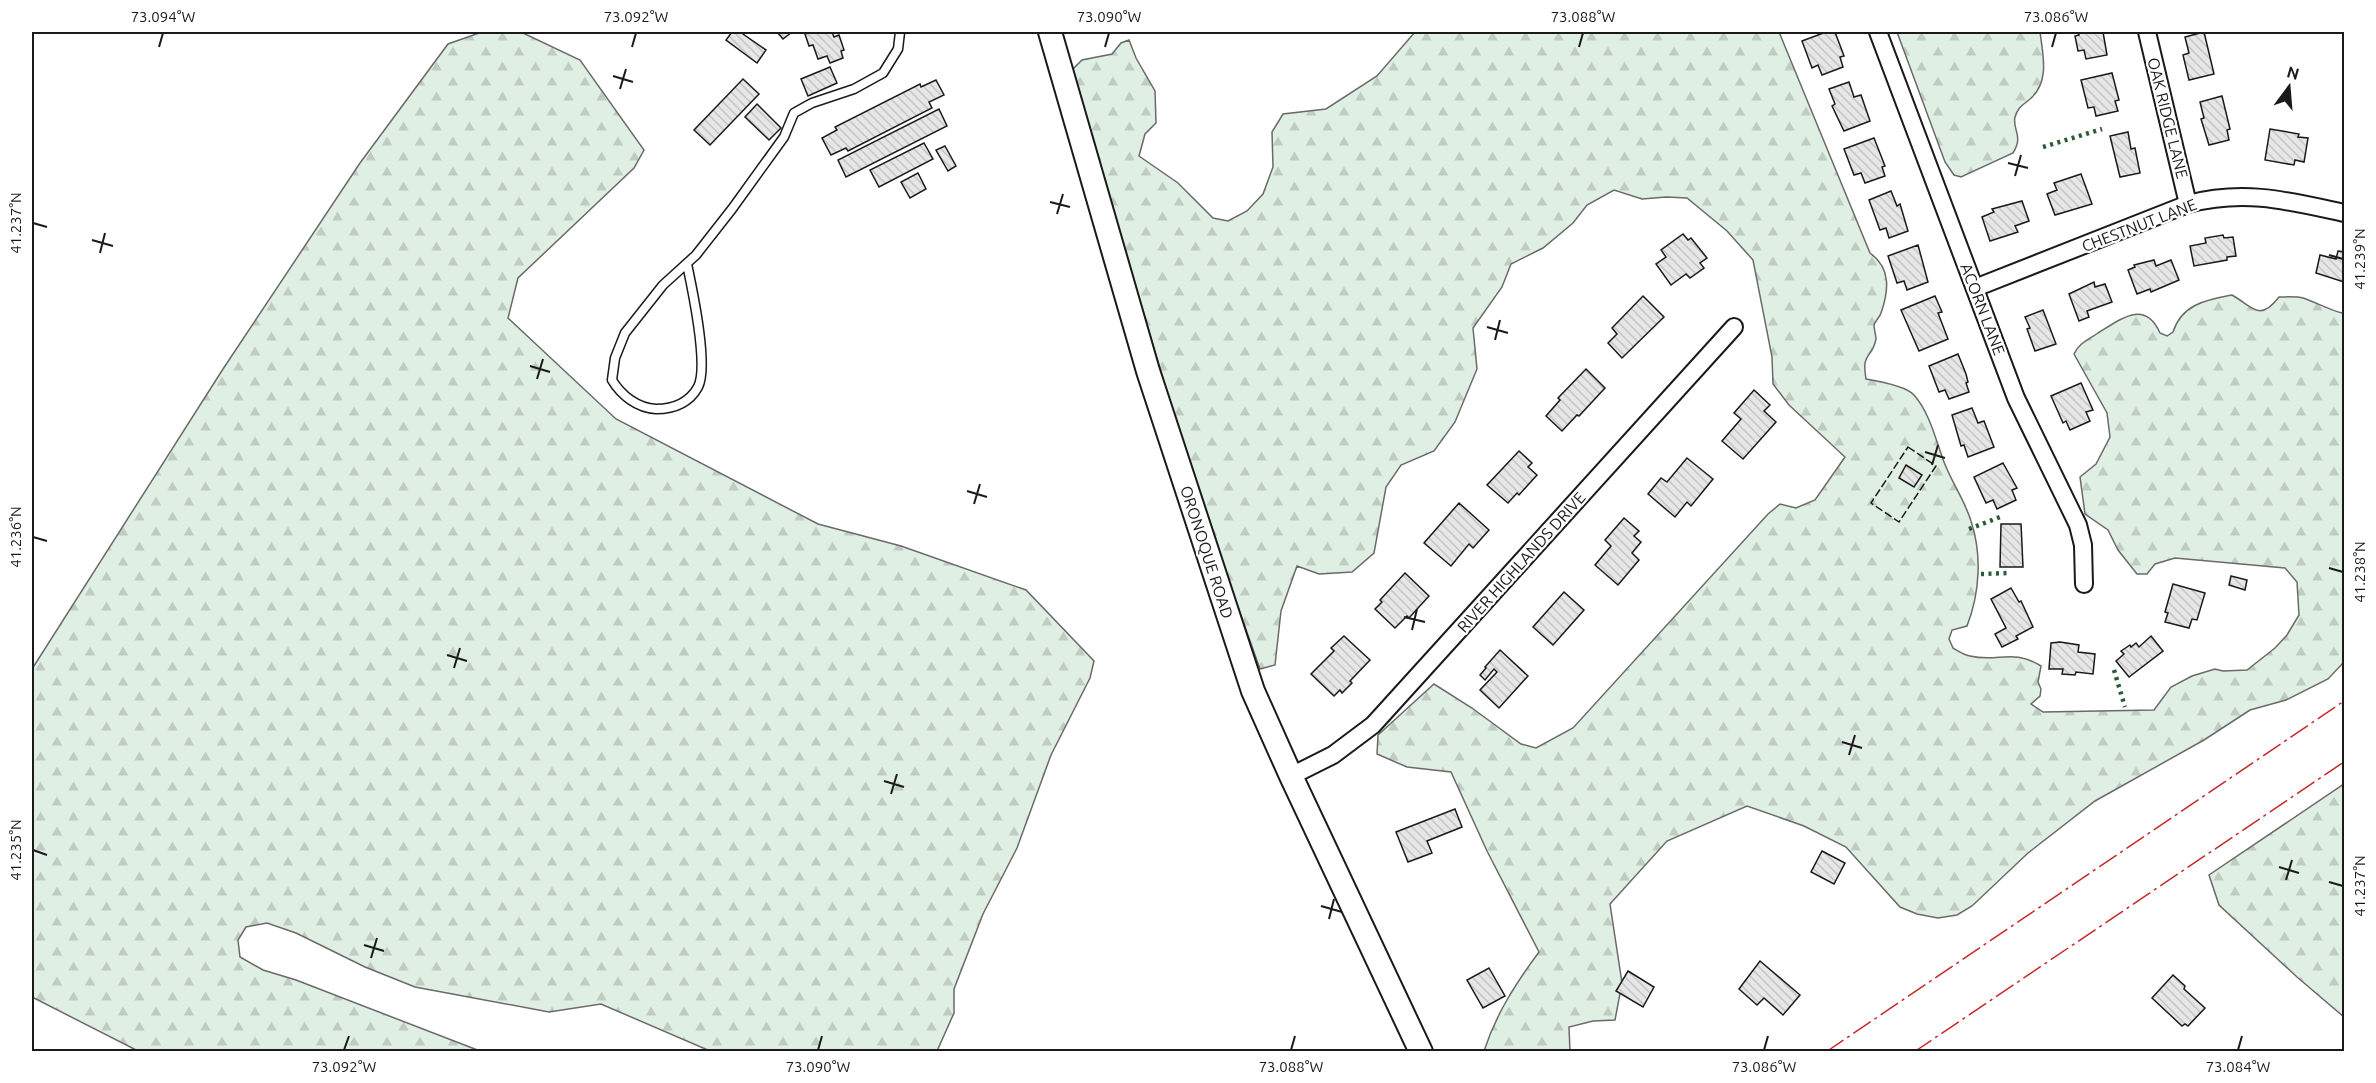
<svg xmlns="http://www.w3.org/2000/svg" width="2376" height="1083" viewBox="0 0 2376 1083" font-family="Ubuntu,sans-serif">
<defs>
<pattern id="forest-firs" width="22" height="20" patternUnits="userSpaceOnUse" patternTransform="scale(1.5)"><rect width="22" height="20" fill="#e0efe3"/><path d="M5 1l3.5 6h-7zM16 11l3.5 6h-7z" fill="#c0ccc2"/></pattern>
<pattern id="building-back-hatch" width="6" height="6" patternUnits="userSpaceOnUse" patternTransform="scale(1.5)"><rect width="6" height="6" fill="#e6e6e6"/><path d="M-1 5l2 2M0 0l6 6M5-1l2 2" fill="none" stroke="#c5c5c5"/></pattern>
</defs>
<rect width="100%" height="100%" fill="#fff"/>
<!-- forest -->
<g fill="url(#forest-firs)" stroke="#6a6a6a" stroke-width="1.5">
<path d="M 482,32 L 521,32 L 580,60 L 644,150 L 634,168 L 518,278 L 508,318 L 616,419 L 818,524 L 901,546 L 1026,590 L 1094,661 L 1090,678 L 1051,755 L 1017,848 L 983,914 L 954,989 L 954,1013 L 937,1051 L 710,1051 L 601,1004 L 549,1012 L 415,987 L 365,967 L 296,933 L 267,923 L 246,927 L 238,940 L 240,957 L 263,970 L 296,980 L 480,1051 L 138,1051 L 32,997 L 32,669 L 223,369 L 360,163 L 448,44 Z"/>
<path d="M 1415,32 L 1779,32 L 1870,253 C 1891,268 1889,290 1881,313 C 1880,317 1875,321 1874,325 C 1874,330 1876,335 1876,339 C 1872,360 1861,351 1866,379 C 1878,381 1906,386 1914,395 C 1930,413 1936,441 1944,462 C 1952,483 1965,501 1971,521 C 1982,554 1980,593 1967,626 L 1952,630 L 1949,639 L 1953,648 C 1958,651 1964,655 1970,656 C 1998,663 2012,648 2041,666 L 2038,682 L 2041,689 L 2040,696 L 2031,704 L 2043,712 L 2154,710 L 2171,687 L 2192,676 L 2215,669 L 2223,671 L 2247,670 L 2275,648 L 2287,635 L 2299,615 L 2297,582 L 2285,568 L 2175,558 L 2155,564 L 2147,574 L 2137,574 L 2118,550 L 2108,530 L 2085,514 L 2080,477 L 2096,464 L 2110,437 L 2107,413 L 2074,354 C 2079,343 2088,340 2098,333 C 2121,319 2145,299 2160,333 L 2167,336 L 2173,332 C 2182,304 2206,300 2232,295 C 2252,306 2259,323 2279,297 C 2287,297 2296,296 2303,298 C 2313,301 2338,314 2344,313 L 2344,662 L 2328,679 L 2286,700 L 2250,710 L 2204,740 L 2095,801 L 2028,853 L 1972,906 L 1957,915 L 1938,918 L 1917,914 L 1900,907 L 1846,847 L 1804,826 L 1747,806 L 1667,841 L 1610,904 L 1622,983 L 1615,1020 L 1593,1021 L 1569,1027 L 1570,1051 L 1484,1051 C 1496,1014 1516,983 1539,952 L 1487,851 L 1451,772 L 1407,767 L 1377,754 L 1378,735 L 1434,684 L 1472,708 L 1521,744 L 1536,748 L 1573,728 L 1768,514 L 1780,504 L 1796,508 L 1815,500 L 1845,457 L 1789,405 L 1773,384 L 1772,357 L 1753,260 L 1727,231 L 1687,198 L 1666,197 L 1642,199 L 1614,190 L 1587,205 L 1573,223 L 1543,248 L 1511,264 L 1502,287 L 1473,328 L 1477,369 L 1455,422 L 1434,451 L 1401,465 L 1386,487 L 1374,553 L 1352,572 L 1319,574 L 1297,566 L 1281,611 L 1275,665 L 1260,669 L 1196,489 L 1071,71 L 1082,60 L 1112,54 L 1121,43 L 1129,40 L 1136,58 L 1155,91 L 1156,123 L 1145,134 L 1139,156 L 1178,183 L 1213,218 L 1228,221 L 1247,211 L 1263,194 L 1273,167 L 1272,132 L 1283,114 L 1326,109 L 1377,76 Z"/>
<path d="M 1897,32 L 2040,32 C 2043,55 2050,82 2030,99 C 2023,105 2018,107 2015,117 C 2012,129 2024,136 2013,153 L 1961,177 L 1954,175 L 1945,162 Z"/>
<path d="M 2344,784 L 2344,1017 L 2297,977 L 2219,905 L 2209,875 Z"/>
</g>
<!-- building -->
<g fill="url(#building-back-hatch)" stroke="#1a1a1a" stroke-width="1.5">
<path d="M 732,32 L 740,32 L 766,50 L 757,63 L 726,40 Z"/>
<path d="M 777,32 L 792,32 L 783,39 Z"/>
<path d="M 812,32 L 832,32 L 834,37 L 839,35 L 844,50 L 841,51 L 843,58 L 830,63 L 827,56 L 818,59 L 813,45 L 809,46 L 805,34 Z"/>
<path d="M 1826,32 L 1835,32 L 1844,56 L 1840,57 L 1843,67 L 1822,75 L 1818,65 L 1812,68 L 1802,41 Z"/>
<path d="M 2078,32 L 2103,32 L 2107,55 L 2086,59 L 2084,50 L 2078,51 L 2075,36 L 2079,35 Z"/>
<path d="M 2204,32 L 2214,74 L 2189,80 L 2183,55 L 2189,53 L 2185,37 Z"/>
<path d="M 830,67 L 837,83 L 808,96 L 801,79 Z"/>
<path d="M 2112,73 L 2119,100 L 2115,101 L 2118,111 L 2096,116 L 2094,107 L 2088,108 L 2081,80 Z"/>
<path d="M 743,79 L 759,94 L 710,145 L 694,130 Z"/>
<path d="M 936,80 L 944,95 L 929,102 L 932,108 L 848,151 L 846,148 L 831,155 L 822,138 L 837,130 L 835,127 L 920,84 L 921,87 Z"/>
<path d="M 1849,82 L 1854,97 L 1861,95 L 1870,121 L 1844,131 L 1832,106 L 1835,104 L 1829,89 Z"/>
<path d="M 2222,96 L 2230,129 L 2227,130 L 2229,140 L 2209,145 L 2201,119 L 2204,118 L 2200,102 Z"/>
<path d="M 757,104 L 781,128 L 769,140 L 745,117 Z"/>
<path d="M 939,109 L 947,126 L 846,177 L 838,160 Z"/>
<path d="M 2270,129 L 2299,134 L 2298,137 L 2308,138 L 2304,162 L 2295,160 L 2294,165 L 2265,160 Z"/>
<path d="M 2128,132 L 2131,149 L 2135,148 L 2140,173 L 2120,177 L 2110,136 Z"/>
<path d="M 1874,138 L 1885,166 L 1882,167 L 1885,176 L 1865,183 L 1861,173 L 1854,175 L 1844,149 Z"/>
<path d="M 924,143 L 933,159 L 879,187 L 870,170 Z"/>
<path d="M 945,146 L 956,166 L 948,171 L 936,150 Z"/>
<path d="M 918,173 L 926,189 L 910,198 L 901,182 Z"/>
<path d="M 2081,174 L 2092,204 L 2055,215 L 2047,194 L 2057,190 L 2054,183 Z"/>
<path d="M 1891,191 L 1897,206 L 1900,204 L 1908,231 L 1889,238 L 1886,228 L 1880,230 L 1869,200 Z"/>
<path d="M 2022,201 L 2029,221 L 2015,226 L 2018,232 L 1990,241 L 1982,217 L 1994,212 L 1992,209 Z"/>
<path d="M 1683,234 L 1688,240 L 1691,238 L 1707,258 L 1700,263 L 1704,268 L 1690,278 L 1686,274 L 1671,285 L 1656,264 L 1666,257 L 1661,250 Z"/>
<path d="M 2223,235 L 2224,238 L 2233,237 L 2236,256 L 2227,257 L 2227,260 L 2194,266 L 2190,246 L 2206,243 L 2205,238 Z"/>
<path d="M 1918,245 L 1928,282 L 1907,290 L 1904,281 L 1897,283 L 1888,256 Z"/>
<path d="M 2338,251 L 2344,252 L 2344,282 L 2316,273 L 2320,255 L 2336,259 Z"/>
<path d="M 2154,260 L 2156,266 L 2171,260 L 2179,280 L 2151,292 L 2150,289 L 2137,294 L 2128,270 L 2135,267 L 2134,265 Z"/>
<path d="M 2094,282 L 2095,287 L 2105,284 L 2112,302 L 2087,311 L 2089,317 L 2079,321 L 2069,294 Z"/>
<path d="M 1643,296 L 1664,317 L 1622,358 L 1608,343 L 1617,334 L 1612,328 Z"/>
<path d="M 1935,296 L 1942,312 L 1938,313 L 1948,339 L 1919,351 L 1901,310 Z"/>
<path d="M 2043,310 L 2056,344 L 2035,351 L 2027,329 L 2030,328 L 2025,317 Z"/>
<path d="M 1958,354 L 1966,374 L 1968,382 L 1966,383 L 1969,392 L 1949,399 L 1945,390 L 1939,392 L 1929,366 Z"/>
<path d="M 1586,369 L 1605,388 L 1579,416 L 1577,415 L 1562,431 L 1546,416 L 1560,400 L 1558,398 Z"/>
<path d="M 2081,383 L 2093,410 L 2086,412 L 2090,421 L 2070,430 L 2066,421 L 2063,423 L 2051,396 Z"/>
<path d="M 1754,390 L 1770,405 L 1764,411 L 1776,422 L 1743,459 L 1722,441 L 1741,419 L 1734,413 Z"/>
<path d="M 1972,408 L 1978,423 L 1984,421 L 1994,447 L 1968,457 L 1964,445 L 1961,446 L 1952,415 Z"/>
<path d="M 1519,451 L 1532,463 L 1528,467 L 1537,475 L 1519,495 L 1517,493 L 1508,503 L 1487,485 Z"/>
<path d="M 1687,458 L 1713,479 L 1691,506 L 1687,502 L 1675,517 L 1648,494 L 1661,478 L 1667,482 Z"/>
<path d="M 2003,463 L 2017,488 L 2012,490 L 2016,500 L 1997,509 L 1993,500 L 1986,503 L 1974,477 Z"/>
<path d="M 1906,465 L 1922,475 L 1914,487 L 1899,478 Z"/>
<path d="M 1459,503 L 1489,530 L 1473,548 L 1469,544 L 1451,566 L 1424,543 Z"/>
<path d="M 1624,518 L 1639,531 L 1634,536 L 1641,542 L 1632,553 L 1639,560 L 1618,585 L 1595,565 L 1611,546 L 1605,540 Z"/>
<path d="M 2001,524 L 2021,524 L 2023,567 L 2000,567 Z"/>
<path d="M 1405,573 L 1429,596 L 1409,618 L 1407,616 L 1395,628 L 1375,609 L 1382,602 L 1380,600 Z"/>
<path d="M 2231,576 L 2247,580 L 2245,590 L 2229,585 Z"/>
<path d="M 2173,584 L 2205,593 L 2197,620 L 2192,619 L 2189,628 L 2165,622 L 2168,613 L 2165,612 Z"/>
<path d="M 2011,588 L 2019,602 L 2021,601 L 2033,627 L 2016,636 L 2018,639 L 2002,647 L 1995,634 L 2006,628 L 1991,599 Z"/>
<path d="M 1564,592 L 1584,610 L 1553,645 L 1533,627 Z"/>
<path d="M 1344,636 L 1370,660 L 1350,681 L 1352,683 L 1342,693 L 1340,690 L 1334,696 L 1311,674 L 1334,651 L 1331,648 Z"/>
<path d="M 2151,636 L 2163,651 L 2129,677 L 2116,661 L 2124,654 L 2121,651 L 2130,645 L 2131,647 L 2136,643 L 2139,647 Z"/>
<path d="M 2060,642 L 2079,645 L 2078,652 L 2095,654 L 2093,674 L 2076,672 L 2075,675 L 2062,674 L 2063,669 L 2049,669 L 2051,643 Z"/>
<path d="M 1500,650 L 1528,676 L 1499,708 L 1480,690 L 1497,672 L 1494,669 L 1485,680 L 1480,675 L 1486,668 L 1485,667 Z"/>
<path d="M 1455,809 L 1462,827 L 1427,841 L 1432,853 L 1408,862 L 1396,832 Z"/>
<path d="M 1822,851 L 1845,863 L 1834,884 L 1811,872 Z"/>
<path d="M 1760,961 L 1800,995 L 1783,1015 L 1764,998 L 1757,1005 L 1739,989 Z"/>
<path d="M 1489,968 L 1505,996 L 1483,1008 L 1467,980 Z"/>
<path d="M 1628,971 L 1654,987 L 1643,1007 L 1616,991 Z"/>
<path d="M 2173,975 L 2185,986 L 2184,989 L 2205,1008 L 2188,1026 L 2185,1024 L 2182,1026 L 2152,998 Z"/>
</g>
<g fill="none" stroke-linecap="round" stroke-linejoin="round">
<defs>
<path id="lane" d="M 687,264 C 692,288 709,366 698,387 C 689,403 674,409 656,409 C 637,408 621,395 612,380 L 615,358 L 625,333 L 663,285 L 696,255 L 732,209 L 784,137 L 794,113 L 812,103 L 854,89 L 883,73 L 898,49 L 900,32"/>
<g id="street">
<path d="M 1878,32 L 2016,398 L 2078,525 L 2083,545 L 2084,584"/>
<path d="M 2147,32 L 2188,204"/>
<path d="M 1975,288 L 2188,204 C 2245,189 2289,201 2344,213"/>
<path d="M 1291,776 L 1333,755 L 1373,725 L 1734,327"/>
</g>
<path id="secondary" d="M 1050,32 L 1148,371 L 1253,691 L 1291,776 L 1421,1052"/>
</defs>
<!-- lane casing -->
<use href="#lane" stroke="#1a1a1a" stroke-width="11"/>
<!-- street casing -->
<use href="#street" stroke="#1a1a1a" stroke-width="20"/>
<!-- secondary casing -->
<use href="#secondary" stroke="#1a1a1a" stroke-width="26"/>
<!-- lane -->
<use href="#lane" stroke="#fff" stroke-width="8"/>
<!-- street -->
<use href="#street" stroke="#fff" stroke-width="16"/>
<!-- secondary -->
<use href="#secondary" stroke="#fff" stroke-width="22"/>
<!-- hedge -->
<g stroke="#2b5a34" stroke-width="4.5" stroke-dasharray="3 4.5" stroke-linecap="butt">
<path d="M 2043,147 L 2102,129"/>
<path d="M 1969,529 L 2000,517"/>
<path d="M 1981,574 L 2009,573"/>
<path d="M 2114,670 L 2125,707"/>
</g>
<!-- fence -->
<path stroke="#1a1a1a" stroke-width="1.5" stroke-dasharray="8 3" stroke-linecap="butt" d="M 1908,447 L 1936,466 L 1899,522 L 1871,503 Z"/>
<!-- power -->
<g stroke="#c62828" stroke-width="1.5" stroke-dasharray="21 4.5 3 4.5" stroke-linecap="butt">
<path d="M 1826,1052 L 2344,701"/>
<path d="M 1914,1052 L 2344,762"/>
</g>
</g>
<!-- ticks -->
<path fill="none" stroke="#1a1a1a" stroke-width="2" d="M 159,47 L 163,33M 632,47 L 636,33M 1105,47 L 1109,33M 1579,47 L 1583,33M 2052,47 L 2056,33M 613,76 L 633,82M 620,89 L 626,69M 2008,163 L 2028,168M 2015,176 L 2021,155M 1050,202 L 1070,207M 1057,214 L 1063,194M 33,223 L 47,227M 92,240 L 113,246M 100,253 L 105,233M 2329,255 L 2343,259M 1487,327 L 1508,333M 1495,340 L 1500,320M 530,366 L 550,372M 537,379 L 543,359M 1925,452 L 1945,458M 1932,465 L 1938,445M 967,491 L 987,497M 974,504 L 980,484M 33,537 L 47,541M 2329,568 L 2343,572M 1404,617 L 1425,622M 1412,630 L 1417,609M 447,655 L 467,661M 454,668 L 460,648M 1842,742 L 1862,748M 1849,755 L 1855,735M 884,781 L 904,787M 891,794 L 897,774M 33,850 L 47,855M 2279,867 L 2299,873M 2286,880 L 2292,860M 2329,882 L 2343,886M 1321,906 L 1342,912M 1329,919 L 1334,899M 364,945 L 384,951M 371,958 L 377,938M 344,1050 L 349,1036M 818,1050 L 822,1036M 1291,1050 L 1295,1036M 1764,1050 L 1768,1036M 2238,1050 L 2242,1036"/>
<g text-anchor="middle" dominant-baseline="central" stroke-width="4.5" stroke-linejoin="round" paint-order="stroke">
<!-- street labels -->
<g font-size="16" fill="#1a1a1a" stroke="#fff">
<text transform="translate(2168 118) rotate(76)">OAK RIDGE LANE</text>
<text transform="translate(2139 225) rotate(-21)">CHESTNUT LANE</text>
<text transform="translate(1983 309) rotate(69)">ACORN LANE</text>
<text transform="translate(1207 552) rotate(72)">ORONOQUE ROAD</text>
<text transform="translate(1521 562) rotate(-48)">RIVER HIGHLANDS DRIVE</text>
</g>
</g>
<!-- border -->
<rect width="2376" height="1083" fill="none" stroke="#ffffff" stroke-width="66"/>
<!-- north arrow -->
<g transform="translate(2289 87) rotate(16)" stroke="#ffffff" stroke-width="4.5" paint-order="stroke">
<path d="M0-4.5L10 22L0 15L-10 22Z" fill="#1a1a1a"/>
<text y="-9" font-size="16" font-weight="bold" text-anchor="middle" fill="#1a1a1a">N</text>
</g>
<rect x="33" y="33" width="2310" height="1017" fill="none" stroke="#1a1a1a" stroke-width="2"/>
<g font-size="15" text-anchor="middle" fill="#1a1a1a">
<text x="163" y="22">73.094°W</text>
<text x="636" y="22">73.092°W</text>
<text x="1109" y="22">73.090°W</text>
<text x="1583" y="22">73.088°W</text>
<text x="2056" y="22">73.086°W</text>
<text transform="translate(16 223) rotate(-90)" y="5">41.237°N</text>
<text transform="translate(2360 259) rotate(-90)" y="5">41.239°N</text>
<text transform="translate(16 537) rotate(-90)" y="5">41.236°N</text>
<text transform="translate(2360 572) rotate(-90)" y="5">41.238°N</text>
<text transform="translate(16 850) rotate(-90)" y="5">41.235°N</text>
<text transform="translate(2360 886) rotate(-90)" y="5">41.237°N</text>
<text x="344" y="1072">73.092°W</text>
<text x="818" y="1072">73.090°W</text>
<text x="1291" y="1072">73.088°W</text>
<text x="1764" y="1072">73.086°W</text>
<text x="2238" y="1072">73.084°W</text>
</g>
</svg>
